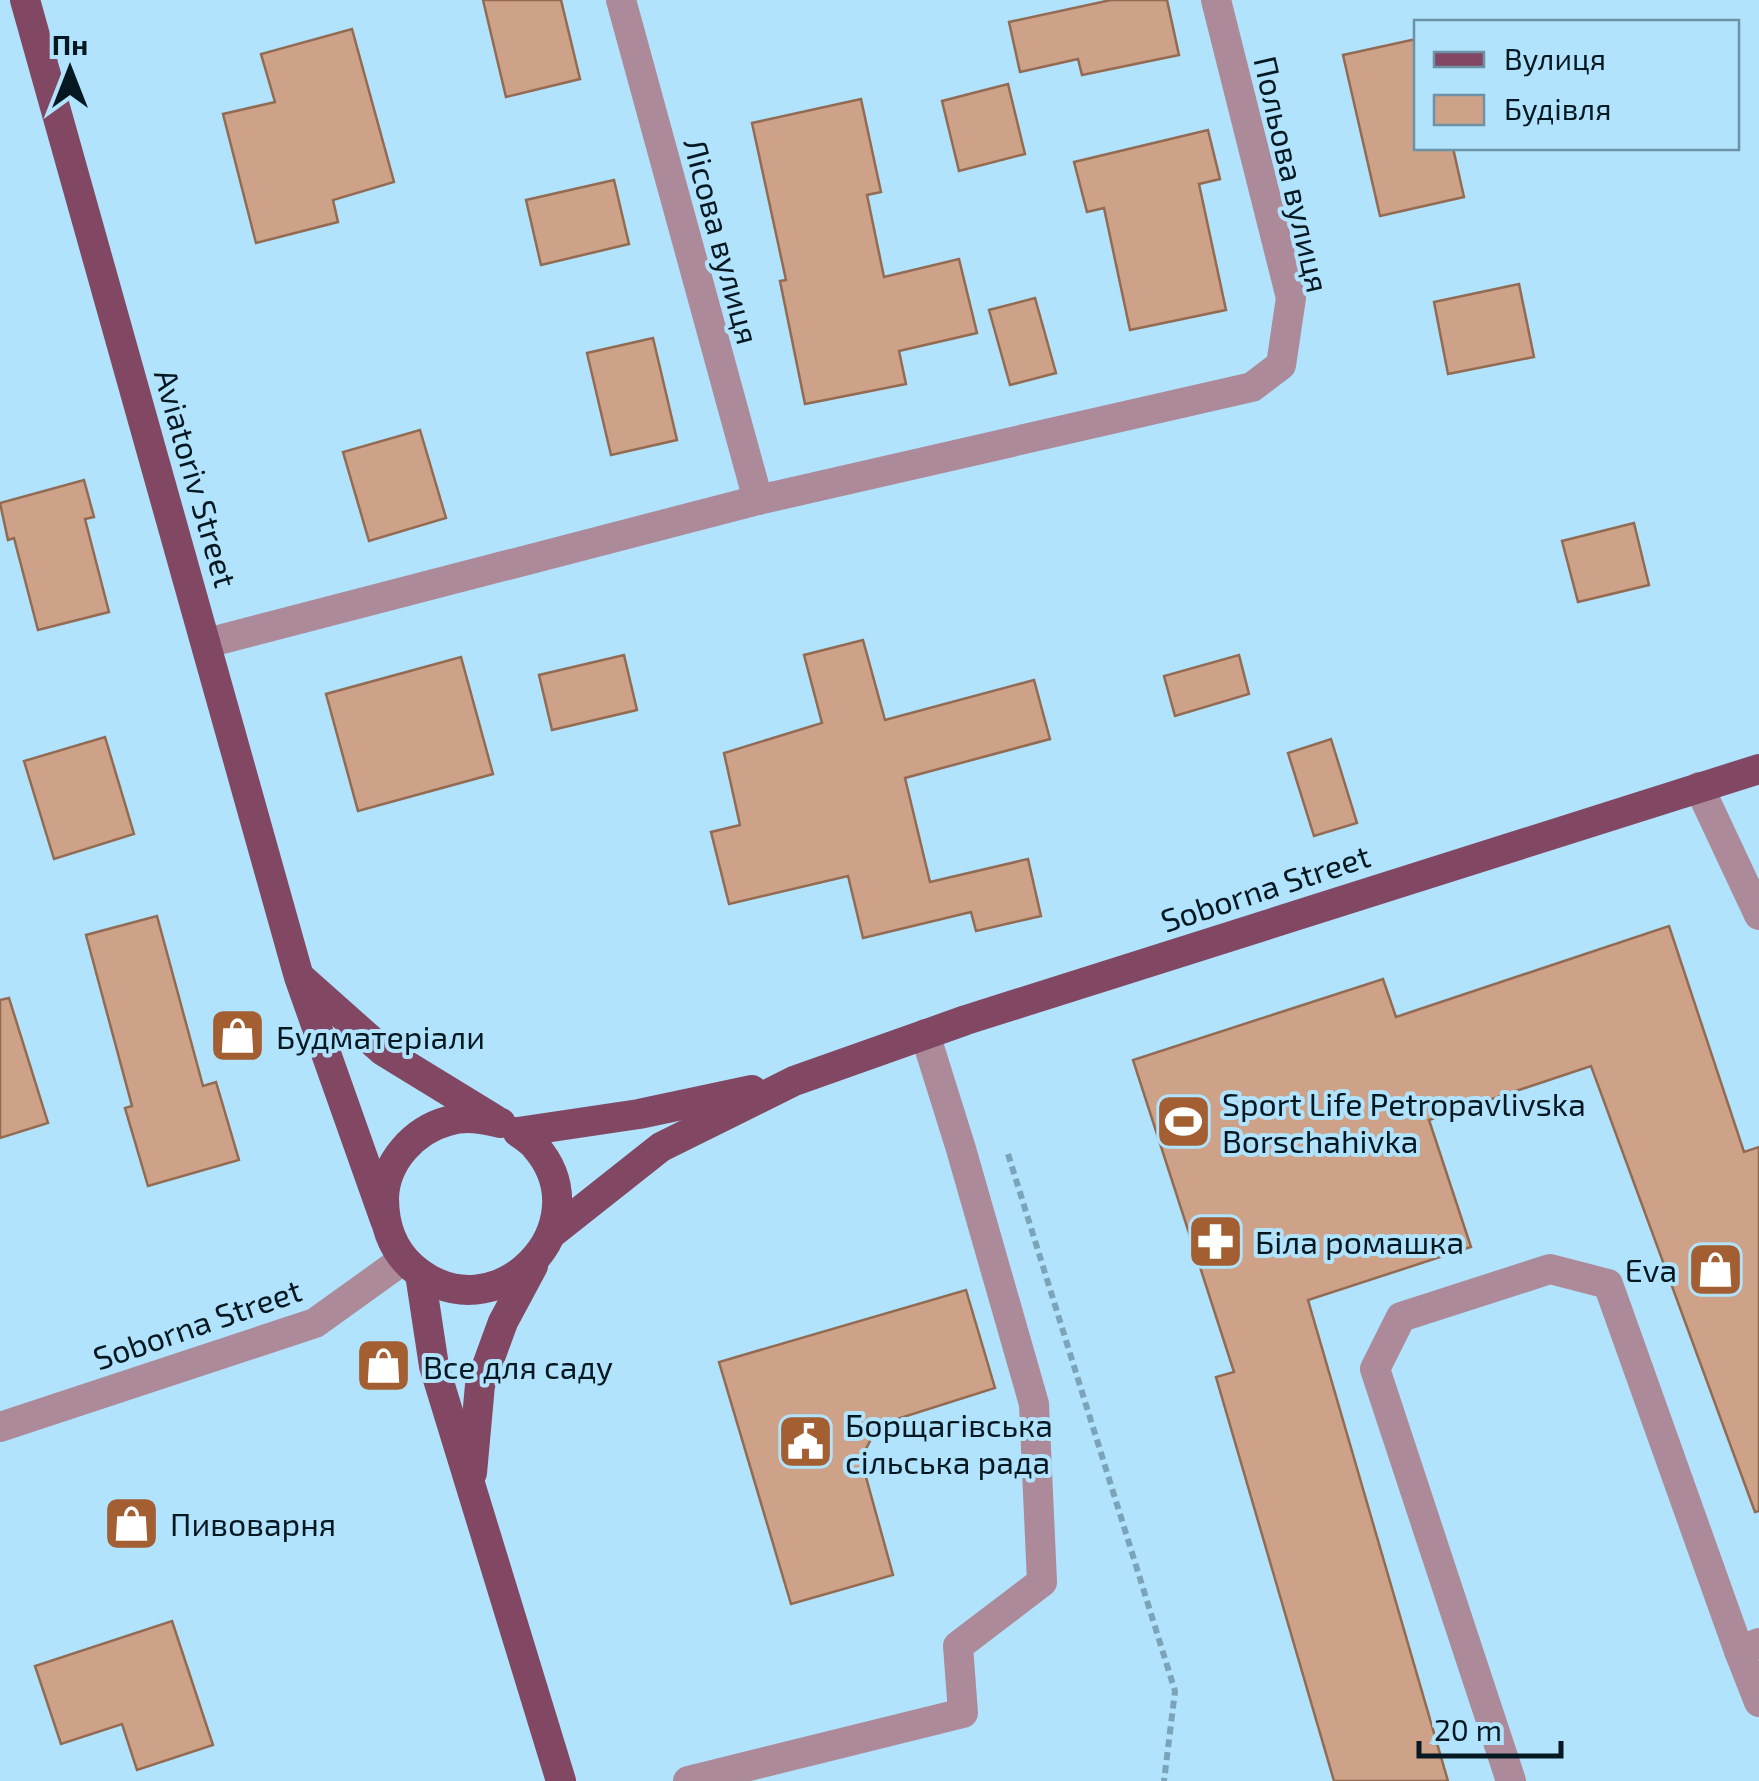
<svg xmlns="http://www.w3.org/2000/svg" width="1759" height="1781" viewBox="0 0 1759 1781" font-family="'Exo 2',sans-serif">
<rect width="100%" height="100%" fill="#b1e3fd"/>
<!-- building -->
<g fill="#cda288" stroke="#936a52" stroke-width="2.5">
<path d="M 483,0 L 561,0 L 580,79 L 506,97 Z"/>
<path d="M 1111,0 L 1167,0 L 1179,55 L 1082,75 L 1078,59 L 1020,72 L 1009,22 Z"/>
<path d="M 352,29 L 394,182 L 333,200 L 338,222 L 256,243 L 223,114 L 275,102 L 261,54 Z"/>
<path d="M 1416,39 L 1416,148 L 1453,148 L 1464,197 L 1380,216 L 1343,55 Z"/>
<path d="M 1008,84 L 1025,154 L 959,171 L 942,101 Z"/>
<path d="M 861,99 L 881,192 L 867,195 L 884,277 L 959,259 L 977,333 L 899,351 L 906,384 L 805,404 L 780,281 L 786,280 L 752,123 Z"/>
<path d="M 1208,130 L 1220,179 L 1199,184 L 1226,310 L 1130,330 L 1104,208 L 1087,212 L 1074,162 Z"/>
<path d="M 614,180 L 629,244 L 541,265 L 526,200 Z"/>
<path d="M 1519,284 L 1534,357 L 1448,374 L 1434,302 Z"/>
<path d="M 1035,298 L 1056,373 L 1010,385 L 989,310 Z"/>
<path d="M 653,338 L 677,440 L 611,455 L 587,353 Z"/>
<path d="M 420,430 L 446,518 L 369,541 L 343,452 Z"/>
<path d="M 84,480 L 94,517 L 85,519 L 109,612 L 38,630 L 14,538 L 8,540 L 0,503 Z"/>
<path d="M 1634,523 L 1649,585 L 1578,602 L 1562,541 Z"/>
<path d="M 863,640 L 885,720 L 1034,680 L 1050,739 L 905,778 L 930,882 L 1028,859 L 1041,916 L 976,931 L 971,912 L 863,938 L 848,876 L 729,904 L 711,832 L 740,825 L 724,753 L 822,723 L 804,655 Z"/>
<path d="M 624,655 L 637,710 L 552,730 L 539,675 Z"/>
<path d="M 1239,655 L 1249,694 L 1175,716 L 1164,676 Z"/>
<path d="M 461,657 L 493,774 L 358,811 L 326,694 Z"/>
<path d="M 105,737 L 134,834 L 54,859 L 24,761 Z"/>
<path d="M 1331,739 L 1357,823 L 1314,836 L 1288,753 Z"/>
<path d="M 157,916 L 203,1086 L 216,1082 L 239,1160 L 148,1186 L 125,1108 L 132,1106 L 86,935 Z"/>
<path d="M 1669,926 L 1744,1152 L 1759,1147 L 1759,1511 L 1755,1512 L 1591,1066 L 1429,1120 L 1471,1247 L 1308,1300 L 1448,1781 L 1334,1781 L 1216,1377 L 1234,1372 L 1133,1060 L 1383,979 L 1396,1017 Z"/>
<path d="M 9,998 L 48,1123 L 0,1138 L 0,1000 Z"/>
<path d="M 966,1290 L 995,1388 L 878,1425 L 861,1459 L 893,1575 L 791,1604 L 719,1362 Z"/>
<path d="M 172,1621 L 213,1745 L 137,1770 L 122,1724 L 61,1744 L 35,1666 Z"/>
</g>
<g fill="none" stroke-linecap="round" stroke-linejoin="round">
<!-- path -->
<path stroke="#7ca4b9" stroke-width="6" stroke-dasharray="8 5" stroke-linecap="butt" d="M 1008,1154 L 1175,1691 L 1164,1781"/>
<!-- minor -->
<g stroke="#ad8a99" stroke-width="30">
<path d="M 621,0 L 758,500"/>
<path d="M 207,643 L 758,500 L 1252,387 L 1281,365 L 1291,298 L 1216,0"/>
<path d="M 1699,787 L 1759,915"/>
<path d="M 0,1427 L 315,1323 L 404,1259"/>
<path d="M 1739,1651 L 1759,1702"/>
<path d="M 688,1781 L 963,1713 L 958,1646 L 1042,1582 L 1034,1404 L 961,1149 L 925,1034"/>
<path d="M 1511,1781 L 1375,1369 L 1401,1317 L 1550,1269 L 1608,1284 L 1739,1651 L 1759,1643"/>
</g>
<!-- major -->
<g stroke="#824762" stroke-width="30">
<path d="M 25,0 L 299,977 L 385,1220"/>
<path d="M 302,979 L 383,1051 L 494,1119"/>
<path d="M 501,1123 C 483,1119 466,1115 448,1121 C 414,1130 385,1162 384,1198 C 384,1225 392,1249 412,1267 C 494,1339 605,1225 535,1146 C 531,1141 523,1136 518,1132"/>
<path d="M 518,1132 L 639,1114 L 752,1090"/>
<path d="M 551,1234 L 661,1147 L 794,1081 L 966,1020 L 1759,769"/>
<path d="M 420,1274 L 434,1366 L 561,1781"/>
<path d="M 472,1473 L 480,1385 L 503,1322 L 533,1266"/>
</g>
</g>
<!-- icons -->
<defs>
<symbol id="shop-square" viewBox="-11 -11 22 22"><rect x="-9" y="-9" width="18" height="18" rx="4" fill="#a35e31" stroke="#b1e3fd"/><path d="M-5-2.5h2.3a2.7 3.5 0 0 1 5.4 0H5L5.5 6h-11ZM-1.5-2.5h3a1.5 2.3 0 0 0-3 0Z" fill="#fff"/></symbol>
<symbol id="stadium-square" viewBox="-11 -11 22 22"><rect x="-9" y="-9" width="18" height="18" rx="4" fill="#a35e31" stroke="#b1e3fd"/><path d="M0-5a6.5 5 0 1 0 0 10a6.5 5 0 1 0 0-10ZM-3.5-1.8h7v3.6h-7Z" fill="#fff"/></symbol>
<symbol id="pharmacy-square" viewBox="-11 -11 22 22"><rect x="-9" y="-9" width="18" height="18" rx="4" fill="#a35e31" stroke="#b1e3fd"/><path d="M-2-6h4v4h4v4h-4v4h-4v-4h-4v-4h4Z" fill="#fff"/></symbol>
<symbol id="civic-square" viewBox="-11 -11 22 22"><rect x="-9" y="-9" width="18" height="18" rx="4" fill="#a35e31" stroke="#b1e3fd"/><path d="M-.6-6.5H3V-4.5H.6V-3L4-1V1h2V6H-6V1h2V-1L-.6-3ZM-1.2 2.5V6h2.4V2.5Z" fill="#fff"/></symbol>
</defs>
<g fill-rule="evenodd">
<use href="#shop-square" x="206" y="1004" width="63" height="63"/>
<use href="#stadium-square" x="1152" y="1090" width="63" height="63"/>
<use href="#pharmacy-square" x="1184" y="1210" width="63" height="63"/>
<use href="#shop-square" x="1684" y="1238" width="63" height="63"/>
<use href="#shop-square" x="352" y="1334" width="63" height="63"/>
<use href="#civic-square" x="774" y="1410" width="63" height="63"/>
<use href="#shop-square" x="100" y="1492" width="63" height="63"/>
</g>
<g text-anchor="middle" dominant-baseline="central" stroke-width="8" stroke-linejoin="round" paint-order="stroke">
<!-- street labels -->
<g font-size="32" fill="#061923" stroke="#b1e3fd">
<text transform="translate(1293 174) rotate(77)">Польова вулиця</text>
<text transform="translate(723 241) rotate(75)">Лісова вулиця</text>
<text transform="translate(197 478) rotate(74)">Aviatoriv Street</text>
<text transform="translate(1265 887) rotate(-18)">Soborna Street</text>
<text transform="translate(197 1323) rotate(-19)">Soborna Street</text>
</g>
<!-- poi labels -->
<g font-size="32" fill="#061923" stroke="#b1e3fd" text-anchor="start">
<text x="276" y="1036">Будматеріали</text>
<text x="1222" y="1103">Sport Life Petropavlivska<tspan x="1222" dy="37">Borschahivka</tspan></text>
<text x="1255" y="1241">Біла ромашка</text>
<text x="1677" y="1269" text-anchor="end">Eva</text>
<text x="423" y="1366">Все для саду</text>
<text x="845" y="1424">Борщагівська<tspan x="845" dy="37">сільська рада</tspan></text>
<text x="170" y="1523">Пивоварня</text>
</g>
</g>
<!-- legend -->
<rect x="1414" y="20" width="325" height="130" fill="#b1e3fd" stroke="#6d92a6" stroke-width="2.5"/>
<rect x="1434" y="52" width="50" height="15" fill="#824762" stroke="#6d92a6" stroke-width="2.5"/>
<text x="1504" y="70" font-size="30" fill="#061923">Вулиця</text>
<rect x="1434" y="95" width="50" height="30" fill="#cda288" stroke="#6d92a6" stroke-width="2.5"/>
<text x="1504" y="120" font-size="30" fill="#061923">Будівля</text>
<!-- north arrow -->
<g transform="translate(70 70)" stroke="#b1e3fd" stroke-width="8" paint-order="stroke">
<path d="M0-8L18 38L0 25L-18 38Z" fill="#061923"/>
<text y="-15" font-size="28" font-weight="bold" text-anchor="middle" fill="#061923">Пн</text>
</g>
<!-- scale -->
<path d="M1419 1741v15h142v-15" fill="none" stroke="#061923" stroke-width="5"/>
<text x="1434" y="1741" font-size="30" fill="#061923" stroke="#b1e3fd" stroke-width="8" paint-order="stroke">20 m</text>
</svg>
